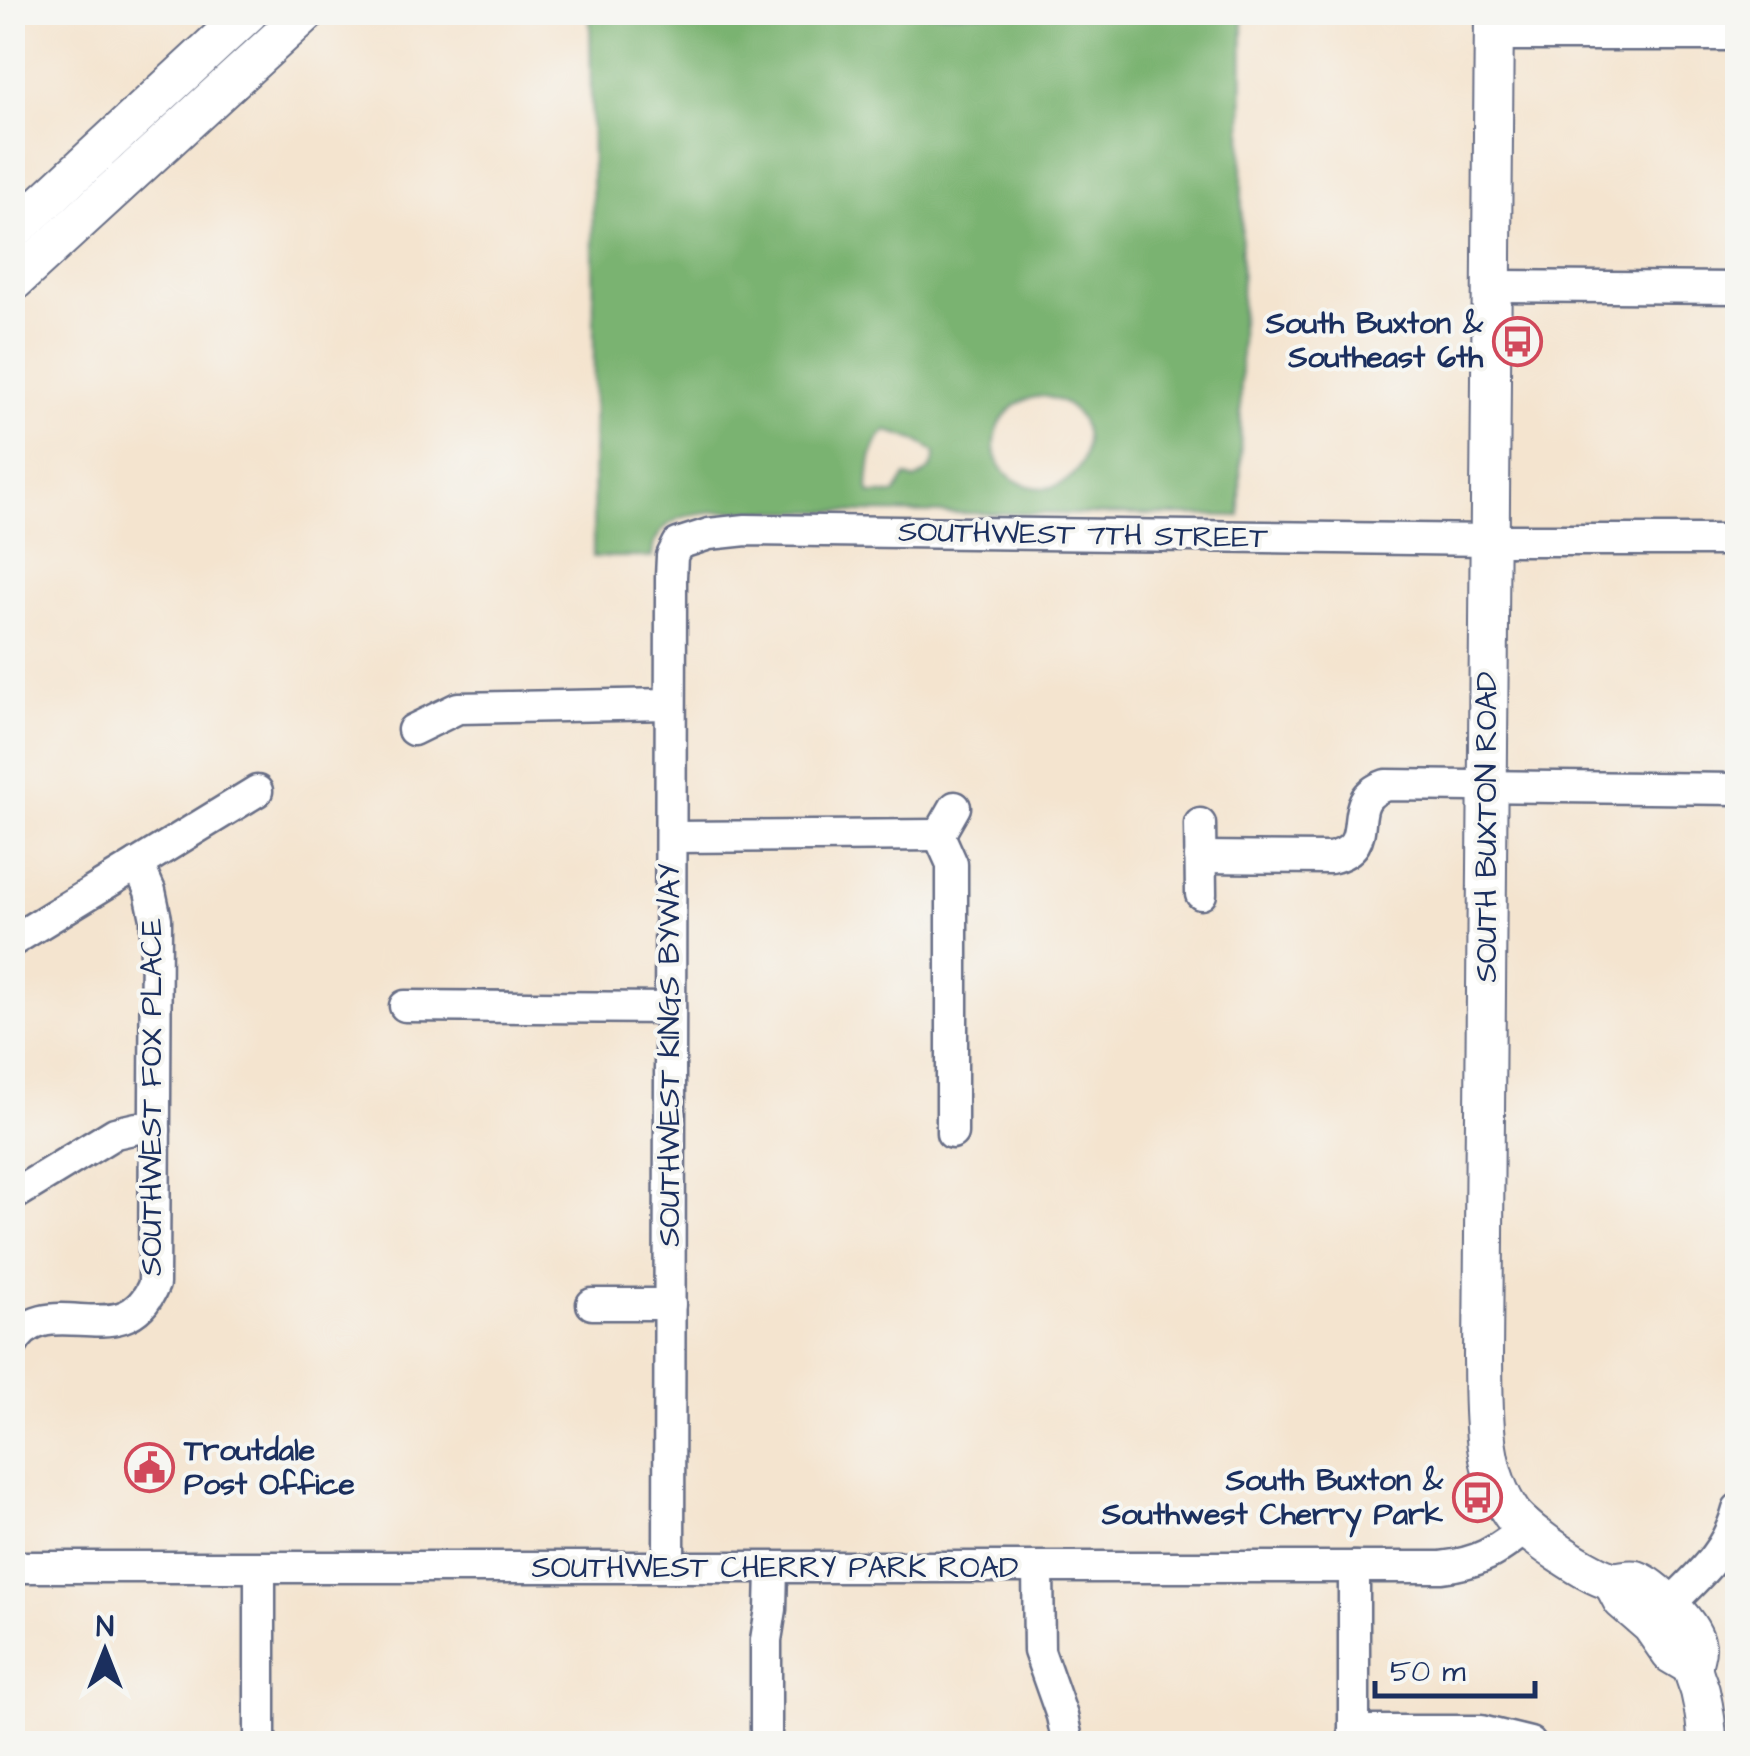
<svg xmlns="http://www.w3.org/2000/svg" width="1750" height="1756" viewBox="0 0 1750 1756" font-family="'Architects Daughter',sans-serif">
<rect width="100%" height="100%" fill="#f6f6f2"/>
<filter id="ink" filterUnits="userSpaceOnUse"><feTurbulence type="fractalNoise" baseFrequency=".01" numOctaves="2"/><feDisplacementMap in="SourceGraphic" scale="20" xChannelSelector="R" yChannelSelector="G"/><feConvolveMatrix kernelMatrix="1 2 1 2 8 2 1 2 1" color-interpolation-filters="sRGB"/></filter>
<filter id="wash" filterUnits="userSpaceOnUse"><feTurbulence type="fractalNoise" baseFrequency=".0048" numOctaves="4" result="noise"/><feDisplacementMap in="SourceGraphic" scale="40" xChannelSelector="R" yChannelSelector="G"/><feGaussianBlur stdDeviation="2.25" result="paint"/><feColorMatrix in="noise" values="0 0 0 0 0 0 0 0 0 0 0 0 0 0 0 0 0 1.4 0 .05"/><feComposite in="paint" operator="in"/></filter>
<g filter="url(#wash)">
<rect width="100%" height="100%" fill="#f4e4cf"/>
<!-- forest -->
<path fill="#7ab371" stroke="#4a7168" stroke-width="2.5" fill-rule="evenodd" d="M 590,13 L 1243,13 L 1240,516 L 764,511 C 726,512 655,503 652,557 L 593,557 L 594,326 ZM 1042,396 C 1114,407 1089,503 1029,486 C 977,472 987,402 1042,396 ZM 886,431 C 903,435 922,441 935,453 C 936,467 926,474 915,480 L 906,476 L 895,494 L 870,494 L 868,489 C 869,470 870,443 886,431 Z"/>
</g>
<g filter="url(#ink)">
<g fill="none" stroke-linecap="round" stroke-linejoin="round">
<defs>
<g id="minor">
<path d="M 1494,35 L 1738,35"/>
<path d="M 1492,286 L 1738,288"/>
<path d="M 413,730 L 458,708 L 670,704"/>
<path d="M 1200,824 L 1201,894"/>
<path d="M 939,835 L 952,864 L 952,1133"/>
<path d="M 939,835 L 955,807"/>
<path d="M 671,837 L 939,835"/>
<path d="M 1200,857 L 1330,858 C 1383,846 1338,802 1386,785 L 1738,789"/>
<path d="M 12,941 L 257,791"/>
<path d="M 405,1006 L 670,1008"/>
<path d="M 12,1196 L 115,1133 L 137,1128 L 155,1130"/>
<path d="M 592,1304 L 670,1304"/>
<path d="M 12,1345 C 45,1285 124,1359 154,1284 L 156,919 L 150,891 L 138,864"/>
<path d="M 12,1567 L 1441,1567 C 1479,1563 1496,1552 1526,1528"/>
<path d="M 669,1567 L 671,577 L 672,556 L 678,544 L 709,534 L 746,530 L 1490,540 L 1738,540"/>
<path d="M 1038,1568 L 1039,1651 L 1062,1716 L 1068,1744"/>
<path d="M 1669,1605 C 1700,1574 1727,1552 1738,1509"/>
<path d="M 1354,1731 L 1481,1731 L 1530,1743"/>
<path d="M 260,1744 L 260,1568"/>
<path d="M 766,1744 L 766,1640 L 771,1609 L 772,1568"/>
<path d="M 1354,1744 L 1354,1567"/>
</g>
<g id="major">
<path d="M 1494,12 L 1483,1358 C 1484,1410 1480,1469 1512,1514 C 1526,1532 1591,1578 1613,1581 C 1621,1582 1628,1578 1636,1580 C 1654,1586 1694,1626 1696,1646 C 1697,1653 1692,1661 1693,1669 C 1694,1676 1698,1684 1700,1691 C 1704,1708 1707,1725 1707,1744"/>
<path d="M 12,232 L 249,12"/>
<path d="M 12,283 L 307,12"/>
<path d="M 1612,1581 L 1622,1600 L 1651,1625 L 1671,1654 L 1693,1667"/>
</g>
</defs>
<!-- minor casing -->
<use href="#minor" stroke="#676e86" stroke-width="35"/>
<!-- major casing -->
<use href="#major" stroke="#676e86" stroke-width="42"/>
<!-- minor -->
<use href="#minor" stroke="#fff" stroke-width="30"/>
<!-- major -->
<use href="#major" stroke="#fff" stroke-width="38"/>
</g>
</g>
<!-- icons -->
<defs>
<symbol id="bus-ring" viewBox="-11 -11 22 22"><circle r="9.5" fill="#f6f6f2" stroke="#d1495b" stroke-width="1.5"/><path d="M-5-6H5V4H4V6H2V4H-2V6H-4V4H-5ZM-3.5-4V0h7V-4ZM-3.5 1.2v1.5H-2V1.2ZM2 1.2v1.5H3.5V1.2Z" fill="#d1495b"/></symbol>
<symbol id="civic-ring" viewBox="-11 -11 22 22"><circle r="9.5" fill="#f6f6f2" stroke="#d1495b" stroke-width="1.5"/><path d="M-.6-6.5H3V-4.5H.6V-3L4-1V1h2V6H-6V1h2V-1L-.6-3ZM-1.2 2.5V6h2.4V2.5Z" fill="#d1495b"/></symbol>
</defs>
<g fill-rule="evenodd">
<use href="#bus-ring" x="1490" y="314" width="55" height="55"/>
<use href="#civic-ring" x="122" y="1440" width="55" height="55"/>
<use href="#bus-ring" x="1450" y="1470" width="55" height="55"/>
</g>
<g text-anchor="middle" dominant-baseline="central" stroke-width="8" stroke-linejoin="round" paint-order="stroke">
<!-- poi labels -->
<g font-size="30" font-weight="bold" fill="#1b2f5e" stroke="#f6f6f2" text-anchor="end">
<text x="1483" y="324">South Buxton &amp;<tspan x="1483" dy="34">Southeast 6th</tspan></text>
<text x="184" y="1451" text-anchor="start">Troutdale<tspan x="184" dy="34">Post Office</tspan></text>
<text x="1443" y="1481">South Buxton &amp;<tspan x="1443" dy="34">Southwest Cherry Park</tspan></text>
</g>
<!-- street labels -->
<g font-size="30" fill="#1b2f5e" stroke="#f6f6f2">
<text transform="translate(1083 535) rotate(1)">SOUTHWEST 7TH STREET</text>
<text transform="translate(1487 827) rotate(-90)">SOUTH BUXTON ROAD</text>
<text transform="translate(670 1055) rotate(-90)">SOUTHWEST KINGS BYWAY</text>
<text transform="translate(152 1097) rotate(-90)">SOUTHWEST FOX PLACE</text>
<text x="775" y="1568">SOUTHWEST CHERRY PARK ROAD</text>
</g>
</g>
<!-- margin -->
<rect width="1750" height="1756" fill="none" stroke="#f6f6f2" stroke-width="50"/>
<!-- north arrow -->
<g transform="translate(105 1651)" stroke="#f6f6f2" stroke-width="8" paint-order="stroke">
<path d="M0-8L18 38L0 25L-18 38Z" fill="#1b2f5e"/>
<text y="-15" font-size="28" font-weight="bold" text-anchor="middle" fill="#1b2f5e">N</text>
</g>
<!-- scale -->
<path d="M1375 1681v15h160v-15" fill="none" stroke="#1b2f5e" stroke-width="5"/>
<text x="1390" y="1681" font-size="30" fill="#1b2f5e" stroke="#f6f6f2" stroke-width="8" paint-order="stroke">50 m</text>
</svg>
